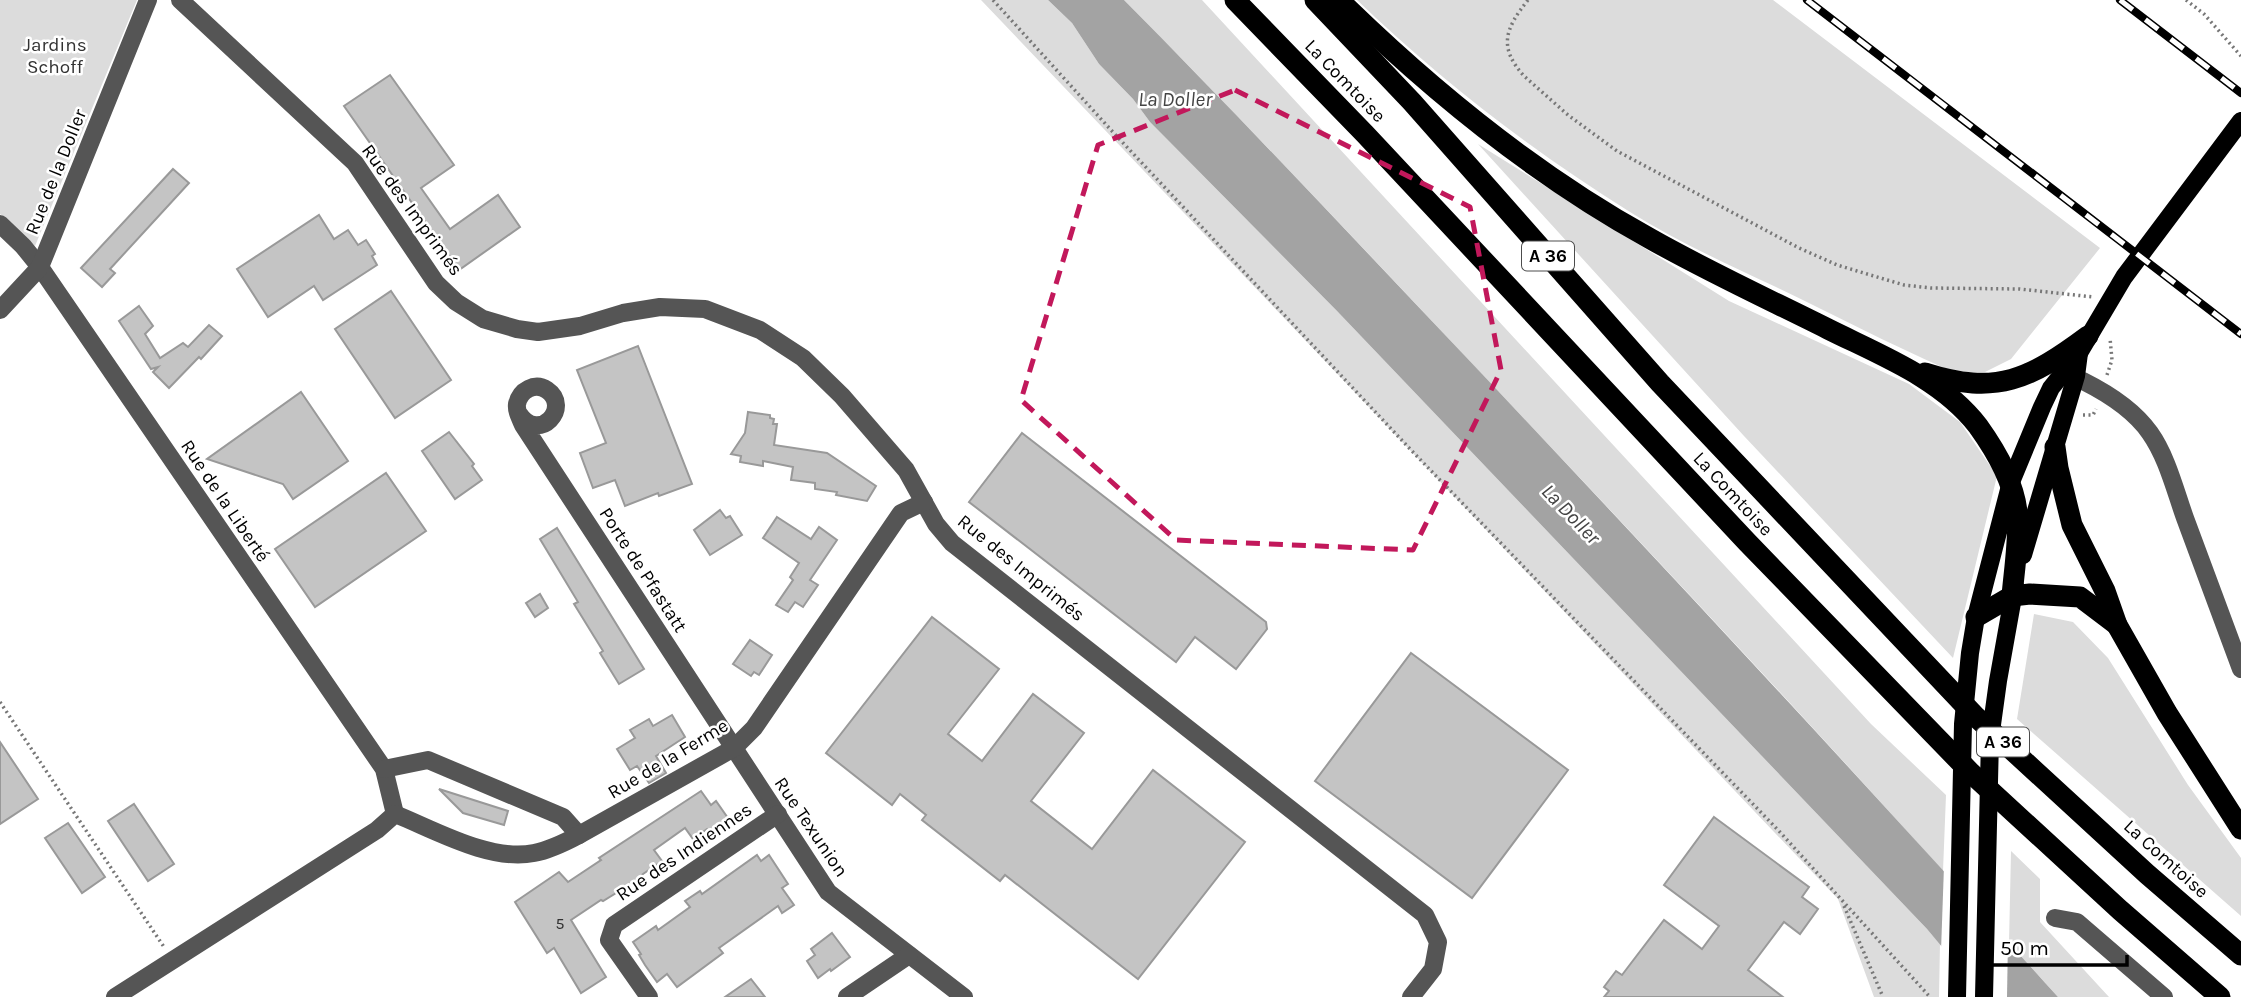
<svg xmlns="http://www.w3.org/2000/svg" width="2241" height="997" viewBox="0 0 2241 997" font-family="Karla,sans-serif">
<rect width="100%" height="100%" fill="#fff"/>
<!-- green -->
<g fill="#dcdcdc">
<path d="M 0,0 L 137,0 L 35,246 L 0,214 Z"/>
<path d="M 981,0 L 1048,0 L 1072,23 L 1099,64 L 1133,99 L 1150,122 L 1337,311 L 1927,929 L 1940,944 L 1939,997 L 1874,997 L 1838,899 Z"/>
<path d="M 1124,0 L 1202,0 L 1871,724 L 1946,795 L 1943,871 C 1792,703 1637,538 1481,373 C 1363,248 1245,122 1124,0 Z"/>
<path d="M 1357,0 L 1773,0 L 2100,248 L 2011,359 L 1985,372 L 1967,372 L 1944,368 C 1888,343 1832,314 1776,287 C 1727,264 1676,241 1630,212 C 1532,151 1440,80 1357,0 Z"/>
<path d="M 1478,144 L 1729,301 L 1909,384 L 1960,422 L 1997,476 L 1953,658 L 1744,436 Z"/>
<path d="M 2034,614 L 2073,622 L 2108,658 L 2188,785 L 2241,858 L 2241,916 L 2017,719 Z"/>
<path d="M 2011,851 L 2040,879 L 2040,922 L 2109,997 L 2058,997 L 2009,943 Z"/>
</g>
<!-- water -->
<path fill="#a3a3a3" d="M 1048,0 L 1124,0 C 1240,117 1352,237 1466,357 C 1665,568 1863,781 2058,997 L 1984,997 L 1927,929 L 1337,311 L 1150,122 L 1133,99 L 1099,64 L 1072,23 Z"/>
<!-- pier -->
<path fill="#fff" d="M 1944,866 L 2008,938 L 2007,997 L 1979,997 L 1941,951 Z"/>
<!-- building -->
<g fill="#c4c4c4" stroke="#999" stroke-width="2">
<path d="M 390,75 L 454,165 L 421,188 L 450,229 L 498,195 L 520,227 L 459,270 L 344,106 Z"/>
<path d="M 173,169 L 189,183 L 110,269 L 115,273 L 102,287 L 81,268 Z"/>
<path d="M 319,215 L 334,239 L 348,230 L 358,245 L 366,240 L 375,254 L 372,256 L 377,265 L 323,300 L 314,286 L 268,317 L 237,269 Z"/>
<path d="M 391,291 L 451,380 L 395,418 L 335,329 Z"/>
<path d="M 139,306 L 153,326 L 145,334 L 160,358 L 183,343 L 188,347 L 209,325 L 222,336 L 201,359 L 199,357 L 169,388 L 153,372 L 158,367 L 151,369 L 119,321 Z"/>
<path d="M 638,346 L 692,484 L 659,496 L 658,493 L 625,506 L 615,480 L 593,488 L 580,453 L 606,443 L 577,370 Z"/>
<path d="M 301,392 L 348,461 L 293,499 L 283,484 L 207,459 Z"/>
<path d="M 748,412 L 770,415 L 770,418 L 774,419 L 773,424 L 777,424 L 774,445 L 827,453 L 876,486 L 867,501 L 836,495 L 837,492 L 815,489 L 815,483 L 791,480 L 793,467 L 763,461 L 763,466 L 740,462 L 741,456 L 731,454 L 745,433 Z"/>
<path d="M 449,432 L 474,464 L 472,466 L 482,480 L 455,499 L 422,451 Z"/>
<path d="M 1022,433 L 1266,622 L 1267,629 L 1236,669 L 1195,637 L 1176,662 L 969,502 Z"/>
<path d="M 386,473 L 426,531 L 315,607 L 275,549 Z"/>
<path d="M 720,510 L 726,518 L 730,516 L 742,535 L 710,555 L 694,530 Z"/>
<path d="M 777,517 L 811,539 L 819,527 L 837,540 L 810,580 L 818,585 L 803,607 L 795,602 L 788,612 L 776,605 L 793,580 L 790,577 L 799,563 L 763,538 Z"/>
<path d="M 557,528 L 644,669 L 619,684 L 600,653 L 603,651 L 574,604 L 578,602 L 540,539 Z"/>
<path d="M 540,594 L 548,608 L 535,617 L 526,603 Z"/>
<path d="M 932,617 L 999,669 L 948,734 L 982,761 L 1033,694 L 1084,733 L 1031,801 L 1092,849 L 1153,770 L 1245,842 L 1138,979 L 1005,875 L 1000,881 L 922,820 L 926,815 L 900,794 L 892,805 L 826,753 Z"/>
<path d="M 750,640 L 772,655 L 759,675 L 754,672 L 751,676 L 733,664 Z"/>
<path d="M 1411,653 L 1568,770 L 1472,898 L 1315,781 Z"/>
<path d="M 672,715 L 685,737 L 656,756 L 666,773 L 649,783 L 637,766 L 630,770 L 617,749 L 635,738 L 630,730 L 649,719 L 653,726 Z"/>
<path d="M 0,742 L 38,799 L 0,824 Z"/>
<path d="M 439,789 L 508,811 L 504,825 L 463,813 Z"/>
<path d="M 701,791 L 711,805 L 716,801 L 730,821 L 711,834 L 707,829 L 693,839 L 685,828 L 654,850 L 662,861 L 643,874 L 637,880 L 639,882 L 623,893 L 621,890 L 603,901 L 601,900 L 571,920 L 606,977 L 581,993 L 554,948 L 547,953 L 515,902 L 559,872 L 568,882 L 601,860 L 599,858 Z"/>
<path d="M 134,804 L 174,864 L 148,881 L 108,821 Z"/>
<path d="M 1714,817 L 1809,887 L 1802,897 L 1818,909 L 1800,934 L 1784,922 L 1748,970 L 1783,997 L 1604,997 L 1609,991 L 1604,987 L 1616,971 L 1622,975 L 1664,920 L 1702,949 L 1719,926 L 1664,885 Z"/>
<path d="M 68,823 L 105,877 L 82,893 L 45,838 Z"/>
<path d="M 757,855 L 761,861 L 769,855 L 788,884 L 782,888 L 794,905 L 782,913 L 778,906 L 719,948 L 723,953 L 677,987 L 667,974 L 657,982 L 645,965 L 639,955 L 641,954 L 633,942 L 656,926 L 658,930 L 690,907 L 685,901 L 700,891 L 702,894 Z"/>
<path d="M 832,933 L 850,957 L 831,971 L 830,969 L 818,978 L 807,961 L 815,955 L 811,949 Z"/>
<path d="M 751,979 L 765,997 L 725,997 Z"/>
</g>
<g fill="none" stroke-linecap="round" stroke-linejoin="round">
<!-- path -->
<g stroke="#777" stroke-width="3.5" stroke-dasharray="2 3.5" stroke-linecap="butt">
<path d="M 993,0 L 1111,130 L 1411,450 L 1779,831 L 1930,997"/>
<path d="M 1528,0 C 1505,29 1498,47 1524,76 L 1568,115 L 1617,151 L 1799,248 L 1837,265 L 1904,285 L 1931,288 L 2020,289 L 2093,297"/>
<path d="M 2186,0 L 2204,14 L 2241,56"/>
<path d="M 2107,375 L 2112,360 L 2110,338"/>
<path d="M 2083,415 L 2093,415 L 2096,409"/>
<path d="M 0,702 L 164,947"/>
<path d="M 1844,906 L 1883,997"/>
</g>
<!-- minor -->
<g stroke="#555" stroke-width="18">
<path d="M 180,0 L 355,163 L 436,283 L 456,302 L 483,319 L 517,329 L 538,332 L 580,326 L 623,313 L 660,307 L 705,309 L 760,330 L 803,358 L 842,396 L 906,470 L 936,524 L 952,543 L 1425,915 L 1438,942 L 1433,969 L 1411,997"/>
<path d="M 0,224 L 23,246 L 40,267 L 384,769 L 395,814"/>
<path d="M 0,310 L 40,267 L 148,0"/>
<path d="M 2083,381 C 2107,393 2134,410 2150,433 C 2167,457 2175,490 2185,518 C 2204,568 2222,619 2241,669"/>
<path d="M 519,414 C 539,444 572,407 547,390 C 535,382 520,390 517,404 C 516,411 520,418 523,425 L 828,892 L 964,997"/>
<path d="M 384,769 L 428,760 L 563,817 L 579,835"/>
<path d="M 2055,918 L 2077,922 L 2164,997"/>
<path d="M 115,997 L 377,830 L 395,814 C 435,830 490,862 534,853 C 550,850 564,843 579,835 L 734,748 L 754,728 L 901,513 L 924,502"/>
<path d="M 649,997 L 609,940 L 614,925 L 778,814"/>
<path d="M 847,997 L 909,955"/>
</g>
<!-- major -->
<g stroke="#000" stroke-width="18">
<path d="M 2023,555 L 2076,376 L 2079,353"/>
<path d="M 1957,997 L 1963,724 L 1970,653 L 1976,617 L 2011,482 L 2042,407 L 2051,388 L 2079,353 L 2124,277 L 2241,121"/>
<path d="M 1984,997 L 1990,739 L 1998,681 L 2015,586"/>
</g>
<!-- highway -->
<g stroke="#000" stroke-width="21">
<path d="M 1235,0 L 1365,134 L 1747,542 L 1971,773 L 2120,910 L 2220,997"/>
<path d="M 1315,0 L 1412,102 L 1660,383 L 1975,716 L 2147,874 L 2241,955"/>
<path d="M 1339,0 C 1432,91 1535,175 1649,238 C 1707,271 1768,299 1828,329 C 1880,355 1941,378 1978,426 C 1996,451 2013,480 2017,511 C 2020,533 2014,572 2012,596"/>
<path d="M 1925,373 C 1997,396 2030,379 2088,336"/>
<path d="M 2055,447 L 2058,468 L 2072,525 L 2105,591 L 2117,625 L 2167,713 L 2241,829"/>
<path d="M 1976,617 L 2012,596 L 2030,594 L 2080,597 L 2117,625"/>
</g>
<defs>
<g id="rail">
<path d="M 1807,0 L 2241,334"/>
<path d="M 2120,0 L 2241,93"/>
</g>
</defs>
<!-- rail casing -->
<use href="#rail" stroke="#000" stroke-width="8"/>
<!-- rail -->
<use href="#rail" stroke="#fff" stroke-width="5" stroke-dasharray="16" stroke-linecap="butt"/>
</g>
<!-- marked area -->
<path fill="none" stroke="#c2185b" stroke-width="5" stroke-dasharray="14 9" stroke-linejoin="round" d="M 1235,90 L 1470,207 L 1501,370 L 1413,550 L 1176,540 L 1021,400 L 1098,145 Z"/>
<g text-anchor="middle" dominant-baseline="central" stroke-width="5" stroke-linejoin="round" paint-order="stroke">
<!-- number labels -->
<g font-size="16" fill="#313131">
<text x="560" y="923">5</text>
</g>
<!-- shield labels -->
<g fill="#fff" stroke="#4c4c4c" stroke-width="2">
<rect x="1522" y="241.5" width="52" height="29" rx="5"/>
<rect x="1977" y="727.5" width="52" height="29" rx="5"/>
</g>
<g font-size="18" font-weight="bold" fill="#000">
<text x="1548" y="256">A 36</text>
<text x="2003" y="742">A 36</text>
</g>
<!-- park labels -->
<g font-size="19" fill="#333" stroke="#fff">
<text x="55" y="45">Jardins<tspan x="55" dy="22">Schoff</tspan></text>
</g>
<!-- street labels -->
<g font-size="19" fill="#000" stroke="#fff">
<text transform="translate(1345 81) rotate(46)">La Comtoise</text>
<text transform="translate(56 172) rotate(-68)">Rue de la Doller</text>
<text transform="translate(412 210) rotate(54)">Rue des Imprimés</text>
<text transform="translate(1733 494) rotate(47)">La Comtoise</text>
<text transform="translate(225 501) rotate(56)">Rue de la Liberté</text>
<text transform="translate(1021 568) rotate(39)">Rue des Imprimés</text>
<text transform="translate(643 570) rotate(57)">Porte de Pfastatt</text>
<text transform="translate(668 759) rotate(-31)">Rue de la Ferme</text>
<text transform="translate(811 827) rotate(56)">Rue Texunion</text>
<text transform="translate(684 852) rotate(-34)">Rue des Indiennes</text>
<text transform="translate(2166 859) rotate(42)">La Comtoise</text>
</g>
<!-- water labels -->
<g font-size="21" font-style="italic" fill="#444" stroke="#fff">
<text x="1175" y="99">La Doller</text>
<text transform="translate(1571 514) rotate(46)">La Doller</text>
</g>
</g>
<!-- scale -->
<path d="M1989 955v10h138v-10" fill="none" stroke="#000000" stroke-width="3.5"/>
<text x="2000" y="955" font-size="21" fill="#000000" stroke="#ffffff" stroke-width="5" paint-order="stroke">50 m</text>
</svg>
